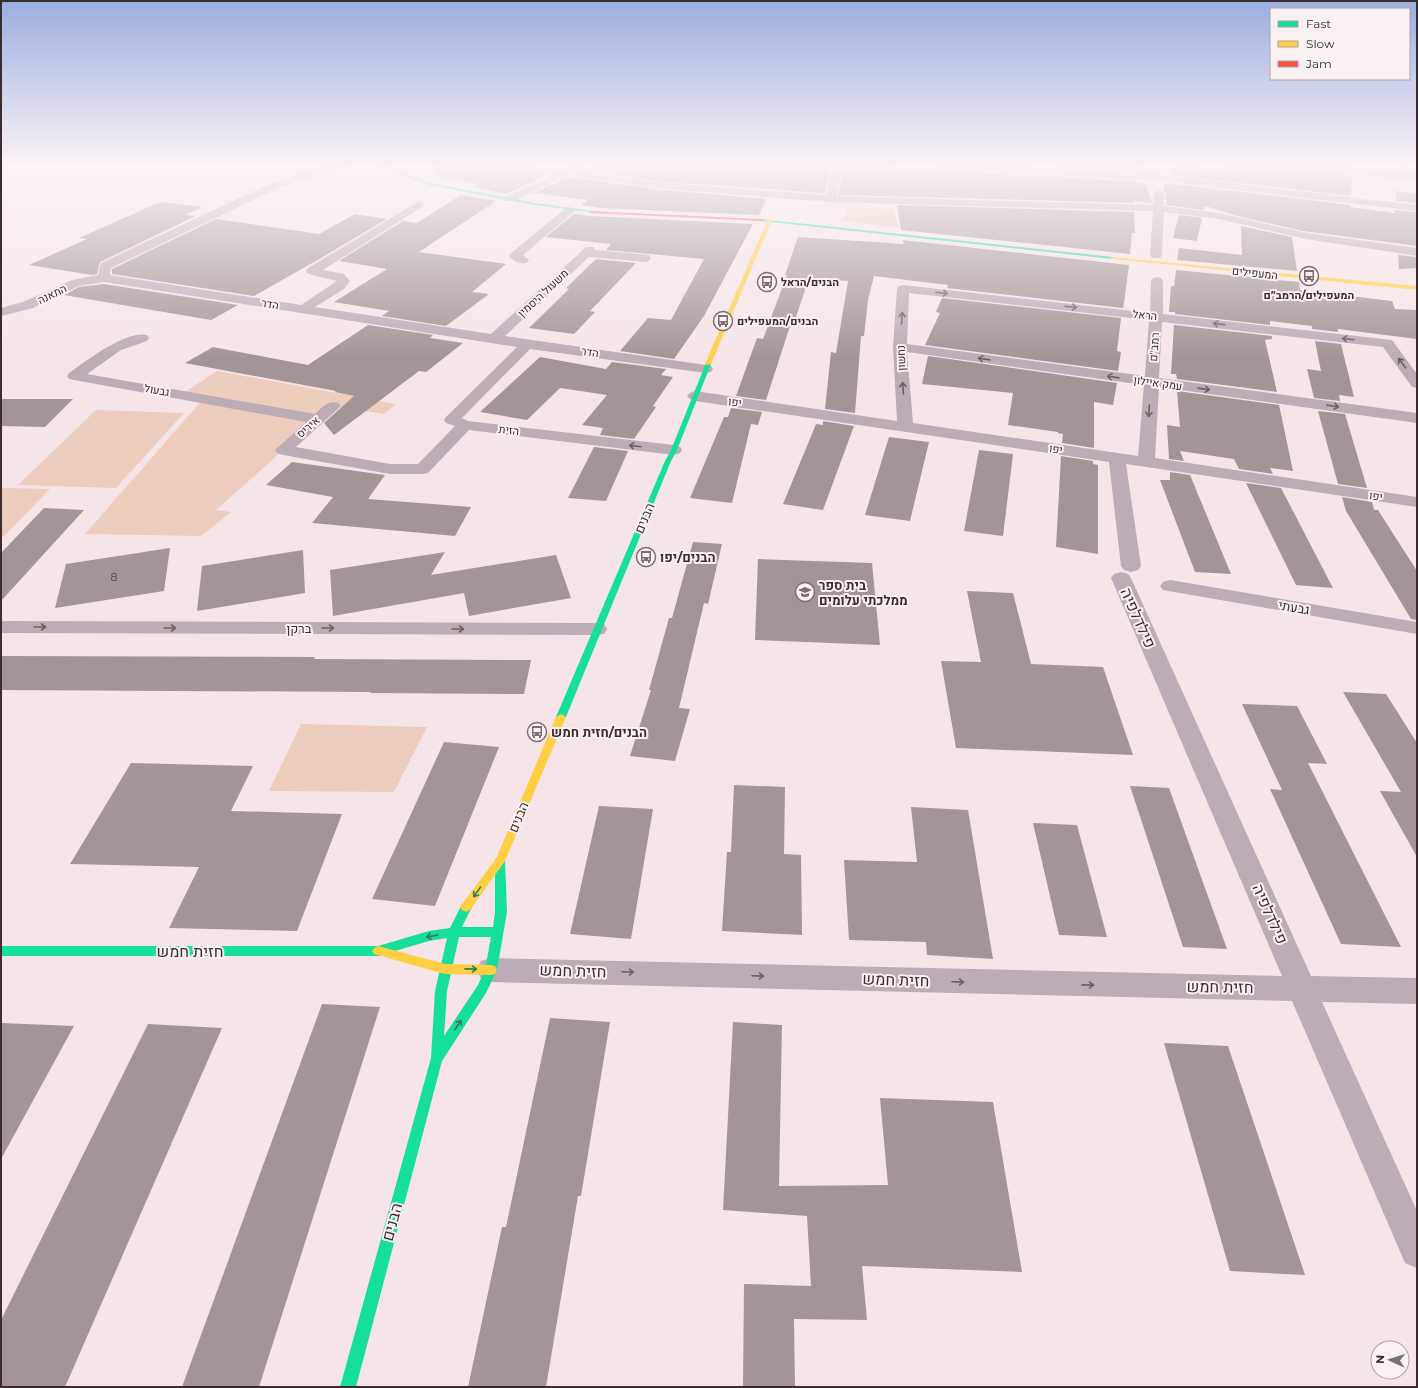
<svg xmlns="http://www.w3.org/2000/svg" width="1418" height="1388" viewBox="0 0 1418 1388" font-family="Montserrat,Heebo,sans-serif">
<rect width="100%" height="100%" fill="#f6e5e8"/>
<!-- green -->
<g fill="#edcdbe">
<path d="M 1397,165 L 1417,168 L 1417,175 L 1398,173 Z"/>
<path d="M 848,207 L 894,209 L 899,228 L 843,221 Z"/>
<path d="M 217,371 L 396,404 L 384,414 L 333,406 L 216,510 L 231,512 L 201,536 L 85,534 L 204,398 L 182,394 Z"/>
<path d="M 96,410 L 184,413 L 116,488 L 18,485 Z"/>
<path d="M 2,488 L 50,489 L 1,539 L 1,489 Z"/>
<path d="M 301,724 L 427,727 L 394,792 L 269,791 Z"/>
</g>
<!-- building -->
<g fill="#a39595">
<path d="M 438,165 L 522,165 L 556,171 L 507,194 L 472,187 L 478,184 L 437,176 Z"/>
<path d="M 592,165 L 832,165 L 825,193 L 664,182 L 592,172 Z"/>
<path d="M 845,165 L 1145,182 L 1152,203 L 1134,201 L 1134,203 L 838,195 Z"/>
<path d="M 1020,165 L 1139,165 L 1141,172 Z"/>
<path d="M 1174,165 L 1223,170 L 1225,165 L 1299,165 L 1305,169 L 1352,175 L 1351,196 L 1170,175 Z"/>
<path d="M 567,177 L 664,190 L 766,199 L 760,213 L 758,215 L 601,208 L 581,205 L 588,200 L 534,193 Z"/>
<path d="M 1166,183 L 1351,205 L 1350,207 L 1395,213 L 1395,210 L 1417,212 L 1417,246 L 1303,231 L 1241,217 L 1205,206 L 1204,210 L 1166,205 L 1166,193 L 1163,190 Z"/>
<path d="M 1396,191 L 1417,194 L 1417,203 L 1396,201 Z"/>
<path d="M 461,195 L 496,201 L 419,252 L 506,264 L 472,292 L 489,294 L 446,326 L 382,316 L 389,311 L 334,302 L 387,269 L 339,261 L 403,221 L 417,223 Z"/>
<path d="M 160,202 L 202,207 L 185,215 L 196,216 L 100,262 L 97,274 L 92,275 L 29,265 L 87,239 L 79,238 Z"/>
<path d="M 897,205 L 1134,212 L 1135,233 L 1132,233 L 1130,254 L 901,230 Z"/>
<path d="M 355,214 L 387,219 L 321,258 L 254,296 L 112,274 L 112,269 L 216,219 L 319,234 Z"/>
<path d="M 574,214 L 590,216 L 753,224 L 704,316 L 674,359 L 620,351 L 648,318 L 671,320 L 704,259 L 606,250 L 611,244 L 546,237 Z"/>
<path d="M 1179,215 L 1202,218 L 1197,241 L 1173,238 Z"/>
<path d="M 1241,226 L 1292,237 L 1297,271 L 1177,260 L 1179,248 L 1242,255 Z"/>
<path d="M 798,237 L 904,244 L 903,240 L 1129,265 L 1124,303 L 1123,308 L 947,288 L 948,285 L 874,276 L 868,300 L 864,336 L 861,336 L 855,413 L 825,409 L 831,352 L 836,353 L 848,281 L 809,278 L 794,323 L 791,323 L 766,400 L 736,396 L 757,338 L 763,339 L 787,275 L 785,275 Z"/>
<path d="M 1398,255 L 1417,257 L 1417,268 L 1399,269 Z"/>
<path d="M 596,259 L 636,263 L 590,311 L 595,312 L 574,334 L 529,328 L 569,289 L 566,288 Z"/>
<path d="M 1176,270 L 1299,282 L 1300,290 L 1392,301 L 1395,309 L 1417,310 L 1417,339 L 1338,329 L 1338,332 L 1312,329 L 1312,326 L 1270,321 L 1270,325 L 1175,314 L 1175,312 L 1169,312 L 1171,286 L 1174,286 Z"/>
<path d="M 104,284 L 238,305 L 211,320 L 64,295 L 79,287 Z"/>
<path d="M 942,298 L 1121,318 L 1117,351 L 1121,352 L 1118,371 L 925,345 L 940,313 L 936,312 Z"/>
<path d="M 368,325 L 433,335 L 430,338 L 463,343 L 426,372 L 419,371 L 334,435 L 324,423 L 354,396 L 335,392 L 336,391 L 185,363 L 213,347 L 308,365 Z"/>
<path d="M 1174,325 L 1272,336 L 1272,339 L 1265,340 L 1277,392 L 1177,379 L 1176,374 L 1171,374 Z"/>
<path d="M 1315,341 L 1341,344 L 1354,397 L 1339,395 L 1340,401 L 1314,398 L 1307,369 L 1321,371 Z"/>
<path d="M 928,356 L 1117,383 L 1113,405 L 1094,402 L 1094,448 L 1062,443 L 1063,434 L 1058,433 L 1058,432 L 1008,425 L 1013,393 L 922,384 Z"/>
<path d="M 540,357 L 606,369 L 612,362 L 666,369 L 661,375 L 673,377 L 653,406 L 656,407 L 634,439 L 600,435 L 603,428 L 582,425 L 607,395 L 560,388 L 527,420 L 480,412 Z"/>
<path d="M 1177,391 L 1279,405 L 1293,471 L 1270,468 L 1273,474 L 1239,469 L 1234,459 L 1180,451 L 1184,461 L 1169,459 L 1167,425 L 1180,427 Z"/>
<path d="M 1,399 L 73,399 L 45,427 L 1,426 Z"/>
<path d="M 731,408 L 762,412 L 758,425 L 751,424 L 732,503 L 690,498 L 724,417 L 728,417 Z"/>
<path d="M 1318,411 L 1345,414 L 1367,488 L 1338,484 Z"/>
<path d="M 823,421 L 854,426 L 823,510 L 783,504 L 816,424 L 823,425 Z"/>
<path d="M 889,437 L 929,442 L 910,521 L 865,515 Z"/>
<path d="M 594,447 L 628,451 L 606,501 L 568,498 Z"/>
<path d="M 979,450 L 1013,454 L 1003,536 L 964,531 Z"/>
<path d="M 1061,456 L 1093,461 L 1093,464 L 1098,465 L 1098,554 L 1056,547 Z"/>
<path d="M 292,462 L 385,475 L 368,499 L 471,507 L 455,536 L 312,523 L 333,497 L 266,485 Z"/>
<path d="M 1170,472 L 1190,475 L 1231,574 L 1195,572 L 1160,480 L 1170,480 Z"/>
<path d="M 1246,483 L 1281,488 L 1333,588 L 1296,585 Z"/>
<path d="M 1342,497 L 1372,502 L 1374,510 L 1378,510 L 1417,571 L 1417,620 L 1411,619 L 1346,511 Z"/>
<path d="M 44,508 L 84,510 L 1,601 L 1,553 Z"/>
<path d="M 693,542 L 722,544 L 708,604 L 704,603 L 679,708 L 690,709 L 675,761 L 630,756 L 651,690 L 649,690 L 669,618 L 672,618 Z"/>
<path d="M 170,548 L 164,591 L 55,608 L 66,564 Z"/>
<path d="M 303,550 L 305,593 L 197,611 L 202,566 Z"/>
<path d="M 445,552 L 431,575 L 556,555 L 571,598 L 469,616 L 464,593 L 333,616 L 330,570 Z"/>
<path d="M 758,559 L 872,563 L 880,645 L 755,640 Z"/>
<path d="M 967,591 L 1013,593 L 1031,664 L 1103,667 L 1133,755 L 956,748 L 941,661 L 981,662 Z"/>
<path d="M 1,656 L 314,657 L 315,659 L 531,660 L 524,694 L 370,693 L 371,692 L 1,690 Z"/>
<path d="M 1343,692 L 1386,694 L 1417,743 L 1417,857 L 1380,791 L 1401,792 Z"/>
<path d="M 1242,704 L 1297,706 L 1327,764 L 1308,763 L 1401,947 L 1341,944 L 1270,789 L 1282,790 Z"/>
<path d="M 444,742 L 499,747 L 435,906 L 372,899 Z"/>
<path d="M 131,763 L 253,766 L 231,811 L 342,814 L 297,931 L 169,928 L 199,867 L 70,864 Z"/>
<path d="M 734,785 L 785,787 L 784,854 L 801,855 L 802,935 L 722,931 L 727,852 L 731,852 Z"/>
<path d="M 1130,786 L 1169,788 L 1227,949 L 1183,947 Z"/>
<path d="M 599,806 L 653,809 L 631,939 L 570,934 Z"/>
<path d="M 911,807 L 968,810 L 993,959 L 927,955 L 926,942 L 849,940 L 844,860 L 917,862 Z"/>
<path d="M 1033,823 L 1077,825 L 1107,937 L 1059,935 Z"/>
<path d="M 322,1004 L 380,1007 L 259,1387 L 182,1387 Z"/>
<path d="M 550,1018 L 610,1022 L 581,1196 L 578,1196 L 546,1387 L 468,1387 L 502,1227 L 506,1227 Z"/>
<path d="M 733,1022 L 782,1025 L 779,1186 L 888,1185 L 880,1098 L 993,1102 L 1022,1272 L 862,1266 L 867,1320 L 794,1319 L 795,1387 L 743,1387 L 744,1284 L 811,1286 L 807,1216 L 723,1210 Z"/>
<path d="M 1,1023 L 74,1026 L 1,1159 Z"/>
<path d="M 148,1024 L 222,1028 L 65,1387 L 1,1387 L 1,1320 Z"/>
<path d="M 1164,1043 L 1228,1046 L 1305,1275 L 1230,1271 Z"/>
</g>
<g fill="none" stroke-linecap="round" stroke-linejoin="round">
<!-- street -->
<g fill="#bcacb6" fill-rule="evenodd">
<path d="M 330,165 L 350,165 L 348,167 L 313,176 L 278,188 L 111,268 L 110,275 L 301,305 L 337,281 L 308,274 L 306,271 L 308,268 L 418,202 L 422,203 L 423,205 L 422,207 L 323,270 L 344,274 L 350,281 L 344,289 L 315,307 L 491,334 L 586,247 L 594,247 L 595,250 L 649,255 L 651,258 L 649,261 L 645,262 L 589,257 L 505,336 L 706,365 L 711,366 L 713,369 L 711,372 L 706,373 L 530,349 L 462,418 L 468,421 L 674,445 L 680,447 L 682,450 L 680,453 L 674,455 L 469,430 L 428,473 L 422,474 L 390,474 L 283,455 L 277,453 L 275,450 L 306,422 L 74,380 L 69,379 L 67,376 L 69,373 C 86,361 126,330 147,335 L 149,338 L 147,341 L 121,350 L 87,374 L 315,414 C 322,407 328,400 338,403 L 341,406 L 338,409 L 296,447 L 390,464 L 418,464 L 455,426 L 446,423 L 444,420 L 446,417 L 517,347 L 104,282 L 79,286 L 33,308 L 1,316 L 1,308 L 23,302 L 72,280 L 98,275 L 101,263 L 254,191 L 288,177 Z"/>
<path d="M 573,165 L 583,165 L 582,168 L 577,171 L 664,183 L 826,195 L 834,165 L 844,165 L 836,196 L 1153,205 L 1154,193 L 1159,190 L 1164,193 L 1164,206 L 1219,213 L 1306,233 L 1417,248 L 1417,256 L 1306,239 L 1219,219 L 1164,212 L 1162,255 L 1160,258 L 1152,258 L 1150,255 L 1153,211 L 830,202 L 664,189 L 567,175 L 514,201 L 506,201 L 505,199 L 506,197 Z"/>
<path d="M 934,165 L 992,165 L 1161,175 L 1417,205 L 1417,211 L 1161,181 L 939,168 Z"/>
<path d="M 1300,165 L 1332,165 L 1417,175 L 1417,181 L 1305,168 Z"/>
<path d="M 570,207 L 575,210 L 574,212 L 523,255 L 529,260 L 527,263 C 521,264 513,262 509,256 L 511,253 L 566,208 Z"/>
<path d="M 1157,277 L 1161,278 L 1163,281 L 1163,314 L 1392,340 L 1417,374 L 1417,388 L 1412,387 L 1383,347 L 1162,322 L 1159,378 L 1417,413 L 1417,423 L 1159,387 L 1155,458 L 1417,497 L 1417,507 L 1126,464 L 1141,566 L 1138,570 L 1131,572 L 1124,570 L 1121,566 L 1109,462 L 695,401 L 690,399 L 687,396 L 690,393 L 695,391 L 897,421 L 893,347 L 897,289 L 899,286 L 903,285 L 1150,313 L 1151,281 L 1153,278 ZM 909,293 L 1149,320 L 1145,376 L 907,344 ZM 907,352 L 1144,385 L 1138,456 L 913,423 Z"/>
<path d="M 1121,572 L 1128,574 L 1131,578 L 1311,976 L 1417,978 L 1417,1004 L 1322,1002 L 1417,1211 L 1417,1268 L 1405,1263 L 1292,1001 L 491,982 L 481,979 L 477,970 L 481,961 L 491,958 L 1282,976 L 1111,578 L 1114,574 Z"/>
<path d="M 1170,580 L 1417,622 L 1417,634 L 1163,590 L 1160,586 L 1163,582 Z"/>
<path d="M 1,621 L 597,623 L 604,624 L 607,629 L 604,634 L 597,635 L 1,633 Z"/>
</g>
<!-- fast -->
<g fill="#16e098" fill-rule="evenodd">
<path d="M 374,165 L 380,165 L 430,183 L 535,203 L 607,213 L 605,214 L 535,205 L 429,185 Z"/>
<path d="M 760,219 L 1113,257 L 1115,258 L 1113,259 L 762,221 Z"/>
<path d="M 706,363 L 711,364 L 677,450 L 671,461 L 566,717 L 564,719 L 558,719 L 556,717 L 665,461 L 671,450 Z"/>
<path d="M 500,857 L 504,858 L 505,861 L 507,912 L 497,970 L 486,993 L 442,1061 L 356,1387 L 340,1387 L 431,1058 L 435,991 L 447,938 L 429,941 L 378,956 L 1,956 L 1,946 L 378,946 L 429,931 L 450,928 L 462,904 L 466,902 L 470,904 L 472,907 L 462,927 L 493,927 L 495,912 L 495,861 L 496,858 ZM 459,937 L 491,937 L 485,970 L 478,985 L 444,1036 L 447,991 Z"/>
</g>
<!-- slow -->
<g fill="#ffcf43" fill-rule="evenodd">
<path d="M 768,219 L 772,220 L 711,364 L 706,365 L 705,364 Z"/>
<path d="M 1111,257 L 1417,286 L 1417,290 L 1113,259 L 1111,259 Z"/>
<path d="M 561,714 L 566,717 L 505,861 L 470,910 L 466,912 L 462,910 L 460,907 L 462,904 L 496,859 L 556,717 Z"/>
<path d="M 378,946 L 445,964 L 491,965 L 495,966 L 497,970 L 495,974 L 491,975 L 445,974 L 374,954 L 372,951 L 374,948 Z"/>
</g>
<!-- jam -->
<path fill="#f24e42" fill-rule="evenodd" d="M 588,211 L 762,219 L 764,220 L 762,221 L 590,213 Z"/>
</g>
<!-- one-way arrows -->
<defs><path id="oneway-shaft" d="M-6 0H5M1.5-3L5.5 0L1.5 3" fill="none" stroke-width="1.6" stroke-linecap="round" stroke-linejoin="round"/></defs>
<g stroke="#6f5f65">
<use href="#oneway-shaft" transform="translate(942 293) rotate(6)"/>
<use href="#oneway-shaft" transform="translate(1071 307) rotate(6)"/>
<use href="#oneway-shaft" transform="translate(902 318) rotate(-86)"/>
<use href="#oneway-shaft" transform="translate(1219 324) rotate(-173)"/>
<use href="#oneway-shaft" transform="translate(1348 339) rotate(-173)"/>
<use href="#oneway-shaft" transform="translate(984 359) rotate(-172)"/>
<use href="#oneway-shaft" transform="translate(1402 363) rotate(-127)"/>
<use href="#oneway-shaft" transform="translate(1113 377) rotate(-172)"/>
<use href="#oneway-shaft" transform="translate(903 388) rotate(-94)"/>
<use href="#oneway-shaft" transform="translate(1204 389) rotate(8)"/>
<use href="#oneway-shaft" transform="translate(1333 406) rotate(8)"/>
<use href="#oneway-shaft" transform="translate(1149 411) rotate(94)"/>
<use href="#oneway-shaft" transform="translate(635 446) rotate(-173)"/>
<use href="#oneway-shaft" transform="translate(40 627)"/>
<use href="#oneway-shaft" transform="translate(170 628)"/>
<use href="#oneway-shaft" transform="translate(328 628)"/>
<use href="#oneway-shaft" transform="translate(458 629)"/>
<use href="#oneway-shaft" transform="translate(628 972) rotate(2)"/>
<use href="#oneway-shaft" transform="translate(758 976) rotate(2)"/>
<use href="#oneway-shaft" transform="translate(958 982) rotate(2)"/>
<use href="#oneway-shaft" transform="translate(1088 985) rotate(1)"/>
</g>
<g stroke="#2b7d5e">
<use href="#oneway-shaft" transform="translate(477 892) rotate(126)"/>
<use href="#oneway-shaft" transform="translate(432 936) rotate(169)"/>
<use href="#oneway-shaft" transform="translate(471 969) rotate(1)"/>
<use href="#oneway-shaft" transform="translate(458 1025) rotate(-57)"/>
</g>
<!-- sky -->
<linearGradient id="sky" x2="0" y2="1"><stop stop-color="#9baee0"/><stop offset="0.46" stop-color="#fbf3f5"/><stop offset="1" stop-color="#fbf3f5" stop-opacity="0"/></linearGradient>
<rect width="1418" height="359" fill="url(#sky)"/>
<!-- icons -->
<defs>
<symbol id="bus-ring" viewBox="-11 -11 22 22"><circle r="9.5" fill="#faf1f3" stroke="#7d6d70" stroke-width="1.5"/><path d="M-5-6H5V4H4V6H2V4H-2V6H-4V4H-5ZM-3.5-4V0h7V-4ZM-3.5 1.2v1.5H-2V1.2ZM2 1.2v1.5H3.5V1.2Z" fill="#7d6d70"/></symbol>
<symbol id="school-ring" viewBox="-11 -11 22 22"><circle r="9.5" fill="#faf1f3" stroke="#7d6d70" stroke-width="1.5"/><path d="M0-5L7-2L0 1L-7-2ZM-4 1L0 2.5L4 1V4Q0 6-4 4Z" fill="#7d6d70"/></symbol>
</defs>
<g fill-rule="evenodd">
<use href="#bus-ring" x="1298" y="265" width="22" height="22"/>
<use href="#bus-ring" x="756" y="271" width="22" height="22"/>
<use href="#bus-ring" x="712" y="310" width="22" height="22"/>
<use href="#bus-ring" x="635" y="546" width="22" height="22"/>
<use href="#school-ring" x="794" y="581" width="22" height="22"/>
<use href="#bus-ring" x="526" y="721" width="22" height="22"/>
</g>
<g text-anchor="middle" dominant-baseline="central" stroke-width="4" stroke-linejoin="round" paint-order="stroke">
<!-- far-street labels -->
<g font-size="11" fill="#3c2c2f" stroke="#faf1f3">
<text transform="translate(1255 273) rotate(6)">המעפילים</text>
<text transform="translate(543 293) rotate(-43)">משעול היסמין</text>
<text transform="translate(52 294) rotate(-26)">התאנה</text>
<text transform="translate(270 304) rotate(9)">הדר</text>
<text transform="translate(1145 315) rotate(6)">הראל</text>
<text transform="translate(1154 347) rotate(-86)">רמב"ם</text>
<text transform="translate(590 352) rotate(8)">הדר</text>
<text transform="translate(901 358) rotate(-92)">נחשון</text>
<text transform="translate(1158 383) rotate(8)">עמק איילון</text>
<text transform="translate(157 390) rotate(10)">גבעול</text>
<text transform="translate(735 402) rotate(8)">יפו</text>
<text transform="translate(308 427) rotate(-41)">איריס</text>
<text transform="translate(509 430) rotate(7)">הזית</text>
<text transform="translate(1056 449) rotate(8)">יפו</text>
<text transform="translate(1376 496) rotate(8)">יפו</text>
</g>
<!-- far-poi labels -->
<g font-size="11" font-weight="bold" fill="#3c2c2f" stroke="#faf1f3" text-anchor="start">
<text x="781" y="282">הבנים/הראל</text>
<text x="1309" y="295" text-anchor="middle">המעפילים/הרמב״ם</text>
<text x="737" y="321">הבנים/המעפילים</text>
</g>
<!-- number labels -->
<g font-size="11" fill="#564648">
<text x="114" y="577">8</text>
</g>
<!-- street labels -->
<g font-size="13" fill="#3c2c2f" stroke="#faf1f3">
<text transform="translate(644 518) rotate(-67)">הבנים</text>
<text transform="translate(1294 607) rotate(10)">גבעתי</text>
<text x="299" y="628">ברקן</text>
<text transform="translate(518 817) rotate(-67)">הבנים</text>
</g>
<!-- poi labels -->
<g font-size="13" font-weight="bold" fill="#3c2c2f" stroke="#faf1f3" text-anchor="start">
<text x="660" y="557">הבנים/יפו</text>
<text x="819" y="585">בית ספר<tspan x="819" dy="15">ממלכתי עלומים</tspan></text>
<text x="551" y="732">הבנים/חזית חמש</text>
</g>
<!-- near-street labels -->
<g font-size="16" fill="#3c2c2f" stroke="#faf1f3">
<text transform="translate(1138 618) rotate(66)">פילדלפיה</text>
<text transform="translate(1270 914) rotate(66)">פילדלפיה</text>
<text x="190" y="951">חזית חמש</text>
<text transform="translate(573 971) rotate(2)">חזית חמש</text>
<text transform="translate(896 980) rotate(2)">חזית חמש</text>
<text transform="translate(1220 987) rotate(1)">חזית חמש</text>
<text transform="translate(392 1222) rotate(-75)">הבנים</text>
</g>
</g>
<!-- border -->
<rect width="1418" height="1388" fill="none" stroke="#3c2c2f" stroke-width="4"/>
<!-- legend -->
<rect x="1270" y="8" width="140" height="72" fill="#faf1f3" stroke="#aea2a5"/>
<rect x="1278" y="21" width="20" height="6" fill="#16e098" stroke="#aea2a5"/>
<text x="1306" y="28" font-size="12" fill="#3c2c2f">Fast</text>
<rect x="1278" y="41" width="20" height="6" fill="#ffcf43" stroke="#aea2a5"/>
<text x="1306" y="48" font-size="12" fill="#3c2c2f">Slow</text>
<rect x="1278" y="61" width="20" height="6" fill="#f24e42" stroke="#aea2a5"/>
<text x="1306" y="68" font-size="12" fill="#3c2c2f">Jam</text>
<!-- north arrow -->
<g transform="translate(1390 1360) rotate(273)"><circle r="19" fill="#faf1f3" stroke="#aea2a5"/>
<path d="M0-3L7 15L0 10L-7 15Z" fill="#7d6d70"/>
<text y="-6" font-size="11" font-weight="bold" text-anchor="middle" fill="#3c2c2f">N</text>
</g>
</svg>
